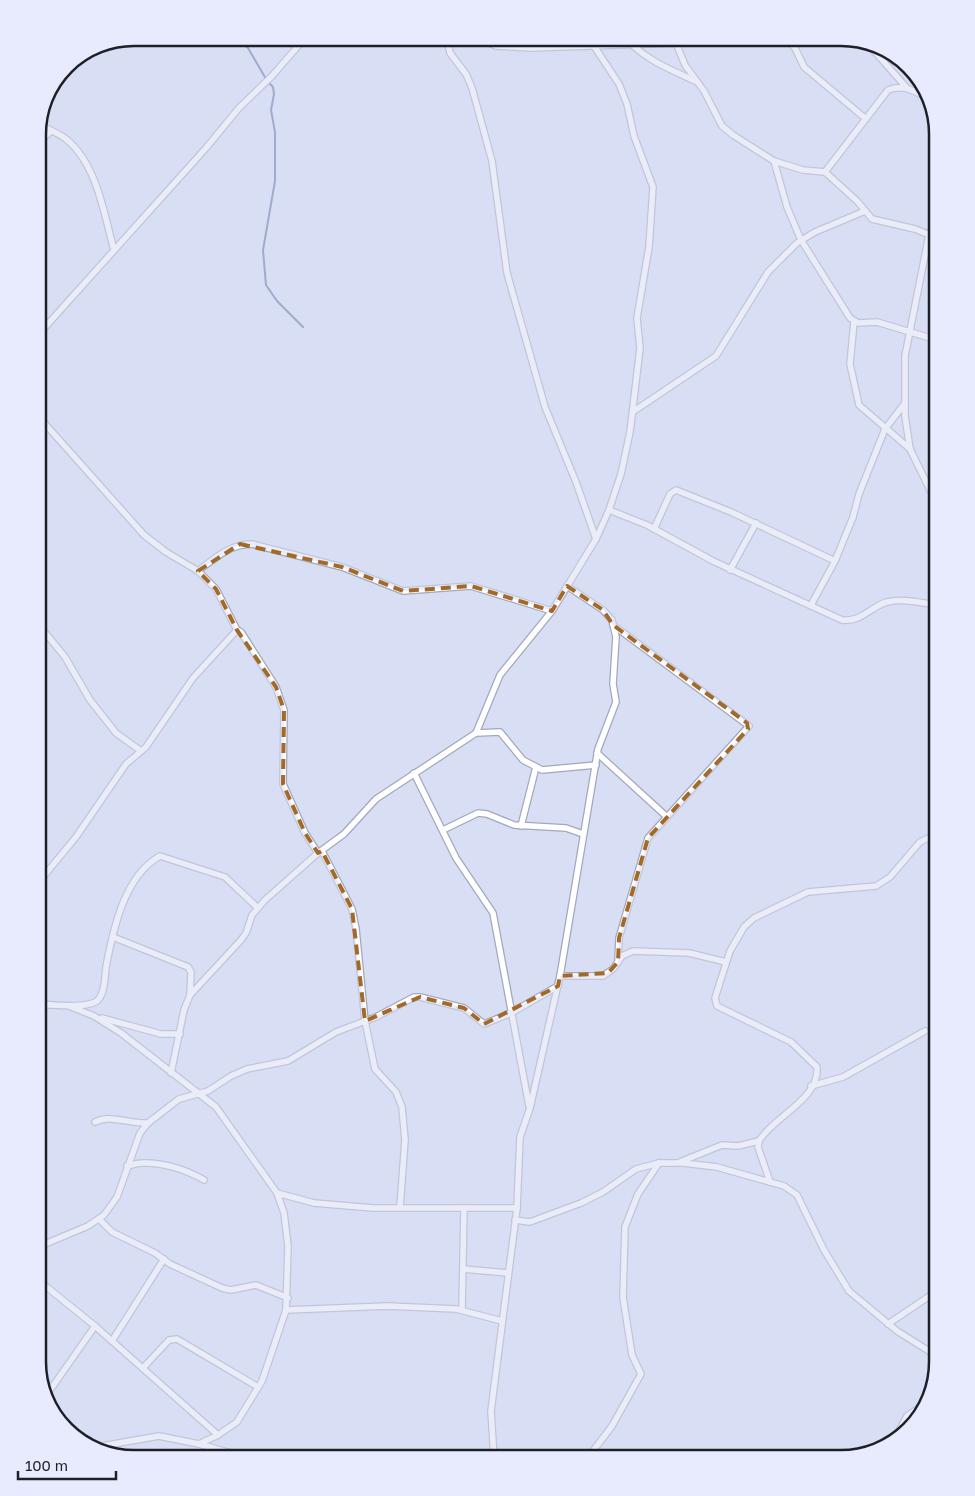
<svg xmlns="http://www.w3.org/2000/svg" width="975" height="1496" viewBox="0 0 975 1496" font-family="'Golos Text',sans-serif">
<rect width="100%" height="100%" fill="#d8def3"/>
<g fill="none" stroke-linecap="round" stroke-linejoin="round">
<!-- stream -->
<g stroke="#616ba1" stroke-width="2">
<path d="M 237,38 L 248,48 L 266,79"/>
<path d="M 269,83 L 273,87 L 274,94 L 271,110 L 275,132 L 275,181 L 263,250 L 266,285 L 277,301 L 303,327"/>
</g>
<defs>
<g id="minor">
<path d="M 447,38 L 450,53 L 466,74 L 472,88 L 492,161 L 507,273 L 545,407 L 576,482 L 596,539"/>
<path d="M 478,38 L 496,46 L 532,48 L 676,43 L 724,38"/>
<path d="M 785,38 L 795,48 L 804,67 L 866,119"/>
<path d="M 676,43 L 685,65 L 704,91 L 722,126 L 733,135 L 774,161 L 803,170 L 825,172 L 857,201 L 872,219 L 915,229 L 937,238"/>
<path d="M 631,44 C 652,63 670,69 695,81"/>
<path d="M 869,45 L 906,87"/>
<path d="M 39,125 C 48,129 58,133 66,139 C 97,164 104,214 114,250"/>
<path d="M 38,143 L 51,131"/>
<path d="M 774,161 L 787,207 L 801,240 L 850,318 L 858,323 L 877,322 L 937,340"/>
<path d="M 825,172 L 888,90 C 904,84 915,91 929,99"/>
<path d="M 854,322 L 850,364 L 859,405 L 910,449"/>
<path d="M 38,335 L 206,148 L 239,108 L 272,76 L 305,38"/>
<path d="M 634,411 L 716,356 L 768,272 L 797,243 L 815,232 L 865,211"/>
<path d="M 38,416 L 144,535 L 166,552 L 198,571 L 216,589 L 237,630"/>
<path d="M 937,504 L 910,449 L 905,416 L 905,356 L 929,235 L 937,217"/>
<path d="M 609,510 L 647,525 L 713,561 L 842,620 C 862,622 870,607 887,602 C 903,598 921,603 937,605"/>
<path d="M 654,529 L 670,494 L 676,490 L 731,512 L 835,561"/>
<path d="M 730,570 L 756,523"/>
<path d="M 198,571 C 215,558 230,544 252,544 L 342,567 L 403,591 L 471,586 L 552,611"/>
<path d="M 811,605 L 835,561 L 853,517 L 859,494 L 885,429 L 905,403"/>
<path d="M 38,624 L 65,657 L 90,700 L 116,733 L 141,751"/>
<path d="M 613,625 L 749,726 L 648,838 L 619,938 L 618,962"/>
<path d="M 38,724 L 40,718 L 38,713"/>
<path d="M 476,733 L 500,675 L 552,611 L 596,539 L 609,510 L 621,474 L 630,432 L 640,348 L 637,318 L 649,247 L 653,187 L 634,136 L 627,104 L 619,84 L 594,46 L 595,38"/>
<path d="M 597,753 L 666,816"/>
<path d="M 414,773 L 456,858 L 493,913 L 529,1106"/>
<path d="M 521,826 L 536,767"/>
<path d="M 443,830 L 478,813 L 487,814 L 514,825 L 566,828 L 583,834"/>
<path d="M 322,851 L 352,909 L 356,929 L 365,1021 L 375,1069 L 396,1092 L 402,1107 L 405,1140 L 400,1207"/>
<path d="M 38,883 L 76,837 L 126,764 L 146,747 L 193,678 L 237,630 L 241,632 L 276,687 L 284,710 L 283,784 L 305,833 L 318,853"/>
<path d="M 113,937 L 188,967 L 191,972 L 190,995"/>
<path d="M 560,976 L 603,976 L 613,969 L 622,956 L 633,951 L 689,953 L 726,962"/>
<path d="M 38,1004 C 51,1005 89,1009 98,1000 C 105,993 105,976 106,967 C 113,930 124,876 160,856 L 225,877 L 258,908"/>
<path d="M 69,1006 L 94,1016 L 121,1033 L 216,1107 L 277,1193 L 314,1203 L 373,1208 L 517,1208"/>
<path d="M 102,1018 L 161,1034 L 180,1034"/>
<path d="M 171,1073 L 184,1010 L 190,995 L 241,940 L 246,933 L 252,915 L 265,900 L 318,853 L 344,834 L 376,799 L 476,733 L 500,732 L 523,760 L 542,770 L 596,765"/>
<path d="M 811,1086 L 843,1077 L 925,1031"/>
<path d="M 95,1122 C 112,1114 129,1124 148,1123"/>
<path d="M 680,1162 L 722,1145 L 738,1146 L 759,1141"/>
<path d="M 127,1166 C 132,1165 137,1163 142,1163 C 163,1162 187,1170 204,1180"/>
<path d="M 770,1182 L 758,1147 L 759,1141 C 773,1117 820,1099 817,1067 L 791,1042 L 717,1006 L 715,998 L 730,951 L 744,927 L 754,918 L 808,892 L 876,886 L 890,877 L 920,842 L 937,834"/>
<path d="M 99,1219 L 112,1232 L 155,1253 L 170,1264 L 222,1288 L 231,1290 L 256,1285 L 288,1298"/>
<path d="M 515,1220 L 530,1222 L 581,1203 L 603,1192 L 636,1169 L 659,1163 L 683,1163 L 717,1167 L 784,1186 L 797,1195 L 824,1250 L 849,1291 L 897,1331 L 937,1356"/>
<path d="M 38,1247 L 88,1226 L 104,1215 L 117,1197 L 140,1133 L 148,1123 L 179,1099 L 208,1091 L 231,1076 L 247,1069 L 288,1061 L 336,1032 L 376,1017 L 414,997 L 420,997 L 464,1008 L 484,1024 L 511,1013 L 558,986"/>
<path d="M 463,1269 L 508,1273"/>
<path d="M 38,1280 L 95,1326 L 218,1435"/>
<path d="M 286,1310 L 387,1306 L 456,1309 L 502,1321"/>
<path d="M 462,1310 L 464,1208"/>
<path d="M 888,1324 L 937,1291"/>
<path d="M 112,1341 L 164,1259"/>
<path d="M 143,1368 L 169,1340 L 177,1339 L 258,1387"/>
<path d="M 46,1396 L 95,1326"/>
<path d="M 895,1438 L 907,1416 L 926,1403"/>
<path d="M 81,1442 L 102,1446 L 159,1436 L 199,1444 L 248,1458"/>
<path d="M 199,1444 L 218,1435 L 237,1422 L 262,1381 L 286,1310 L 288,1246 L 284,1213 L 277,1193"/>
<path d="M 593,1451 L 612,1426 L 641,1374 L 632,1355 L 623,1297 L 625,1227 L 638,1194 L 659,1163"/>
<path d="M 494,1458 L 491,1411 L 517,1208 L 520,1137 L 530,1108 L 560,976 L 598,749 L 616,702 L 613,684 L 616,637 L 612,620 L 603,610 L 567,586"/>
</g>
</defs>
<!-- minor casing -->
<use href="#minor" stroke="#a3a8bd" stroke-width="8"/>
<!-- minor -->
<use href="#minor" stroke="#fff" stroke-width="5.5"/>
</g>
<!-- marked area -->
<path d="M0 0H975V1496H0ZM 240,544 L 342,567 L 403,591 L 471,586 L 552,611 L 567,586 L 603,610 L 613,625 L 747,723 L 748,729 L 648,838 L 619,938 L 618,962 L 608,973 L 560,976 L 558,986 L 484,1024 L 464,1008 L 420,997 L 365,1021 L 352,909 L 322,851 L 318,853 L 305,833 L 283,784 L 284,710 L 276,687 L 237,630 L 216,589 L 198,571 Z" fill="#d8def3" fill-opacity=".55" fill-rule="evenodd"/>
<path fill="none" stroke="#a36929" stroke-width="4" stroke-dasharray="10 6" stroke-linejoin="round" d="M 240,544 L 342,567 L 403,591 L 471,586 L 552,611 L 567,586 L 603,610 L 613,625 L 747,723 L 748,729 L 648,838 L 619,938 L 618,962 L 608,973 L 560,976 L 558,986 L 484,1024 L 464,1008 L 420,997 L 365,1021 L 352,909 L 322,851 L 318,853 L 305,833 L 283,784 L 284,710 L 276,687 L 237,630 L 216,589 L 198,571 Z"/>
<!-- crop -->
<path d="M0 0H975V1496H0ZM134 46H841A88 88 0 0 1 929 134V1362A88 88 0 0 1 841 1450H134A88 88 0 0 1 46 1362V134A88 88 0 0 1 134 46Z" fill="#e7ebfd" fill-rule="evenodd"/>
<path fill="none" stroke="#1e2028" stroke-width="2.5" d="M134 46H841A88 88 0 0 1 929 134V1362A88 88 0 0 1 841 1450H134A88 88 0 0 1 46 1362V134A88 88 0 0 1 134 46Z"/>
<!-- scale -->
<path d="M18 1471v8h98v-8" fill="none" stroke="#1e2028" stroke-width="2.5"/>
<text x="25" y="1471" font-size="15" fill="#1e2028" stroke="#e7ebfd" stroke-width="4" paint-order="stroke">100 m</text>
</svg>
